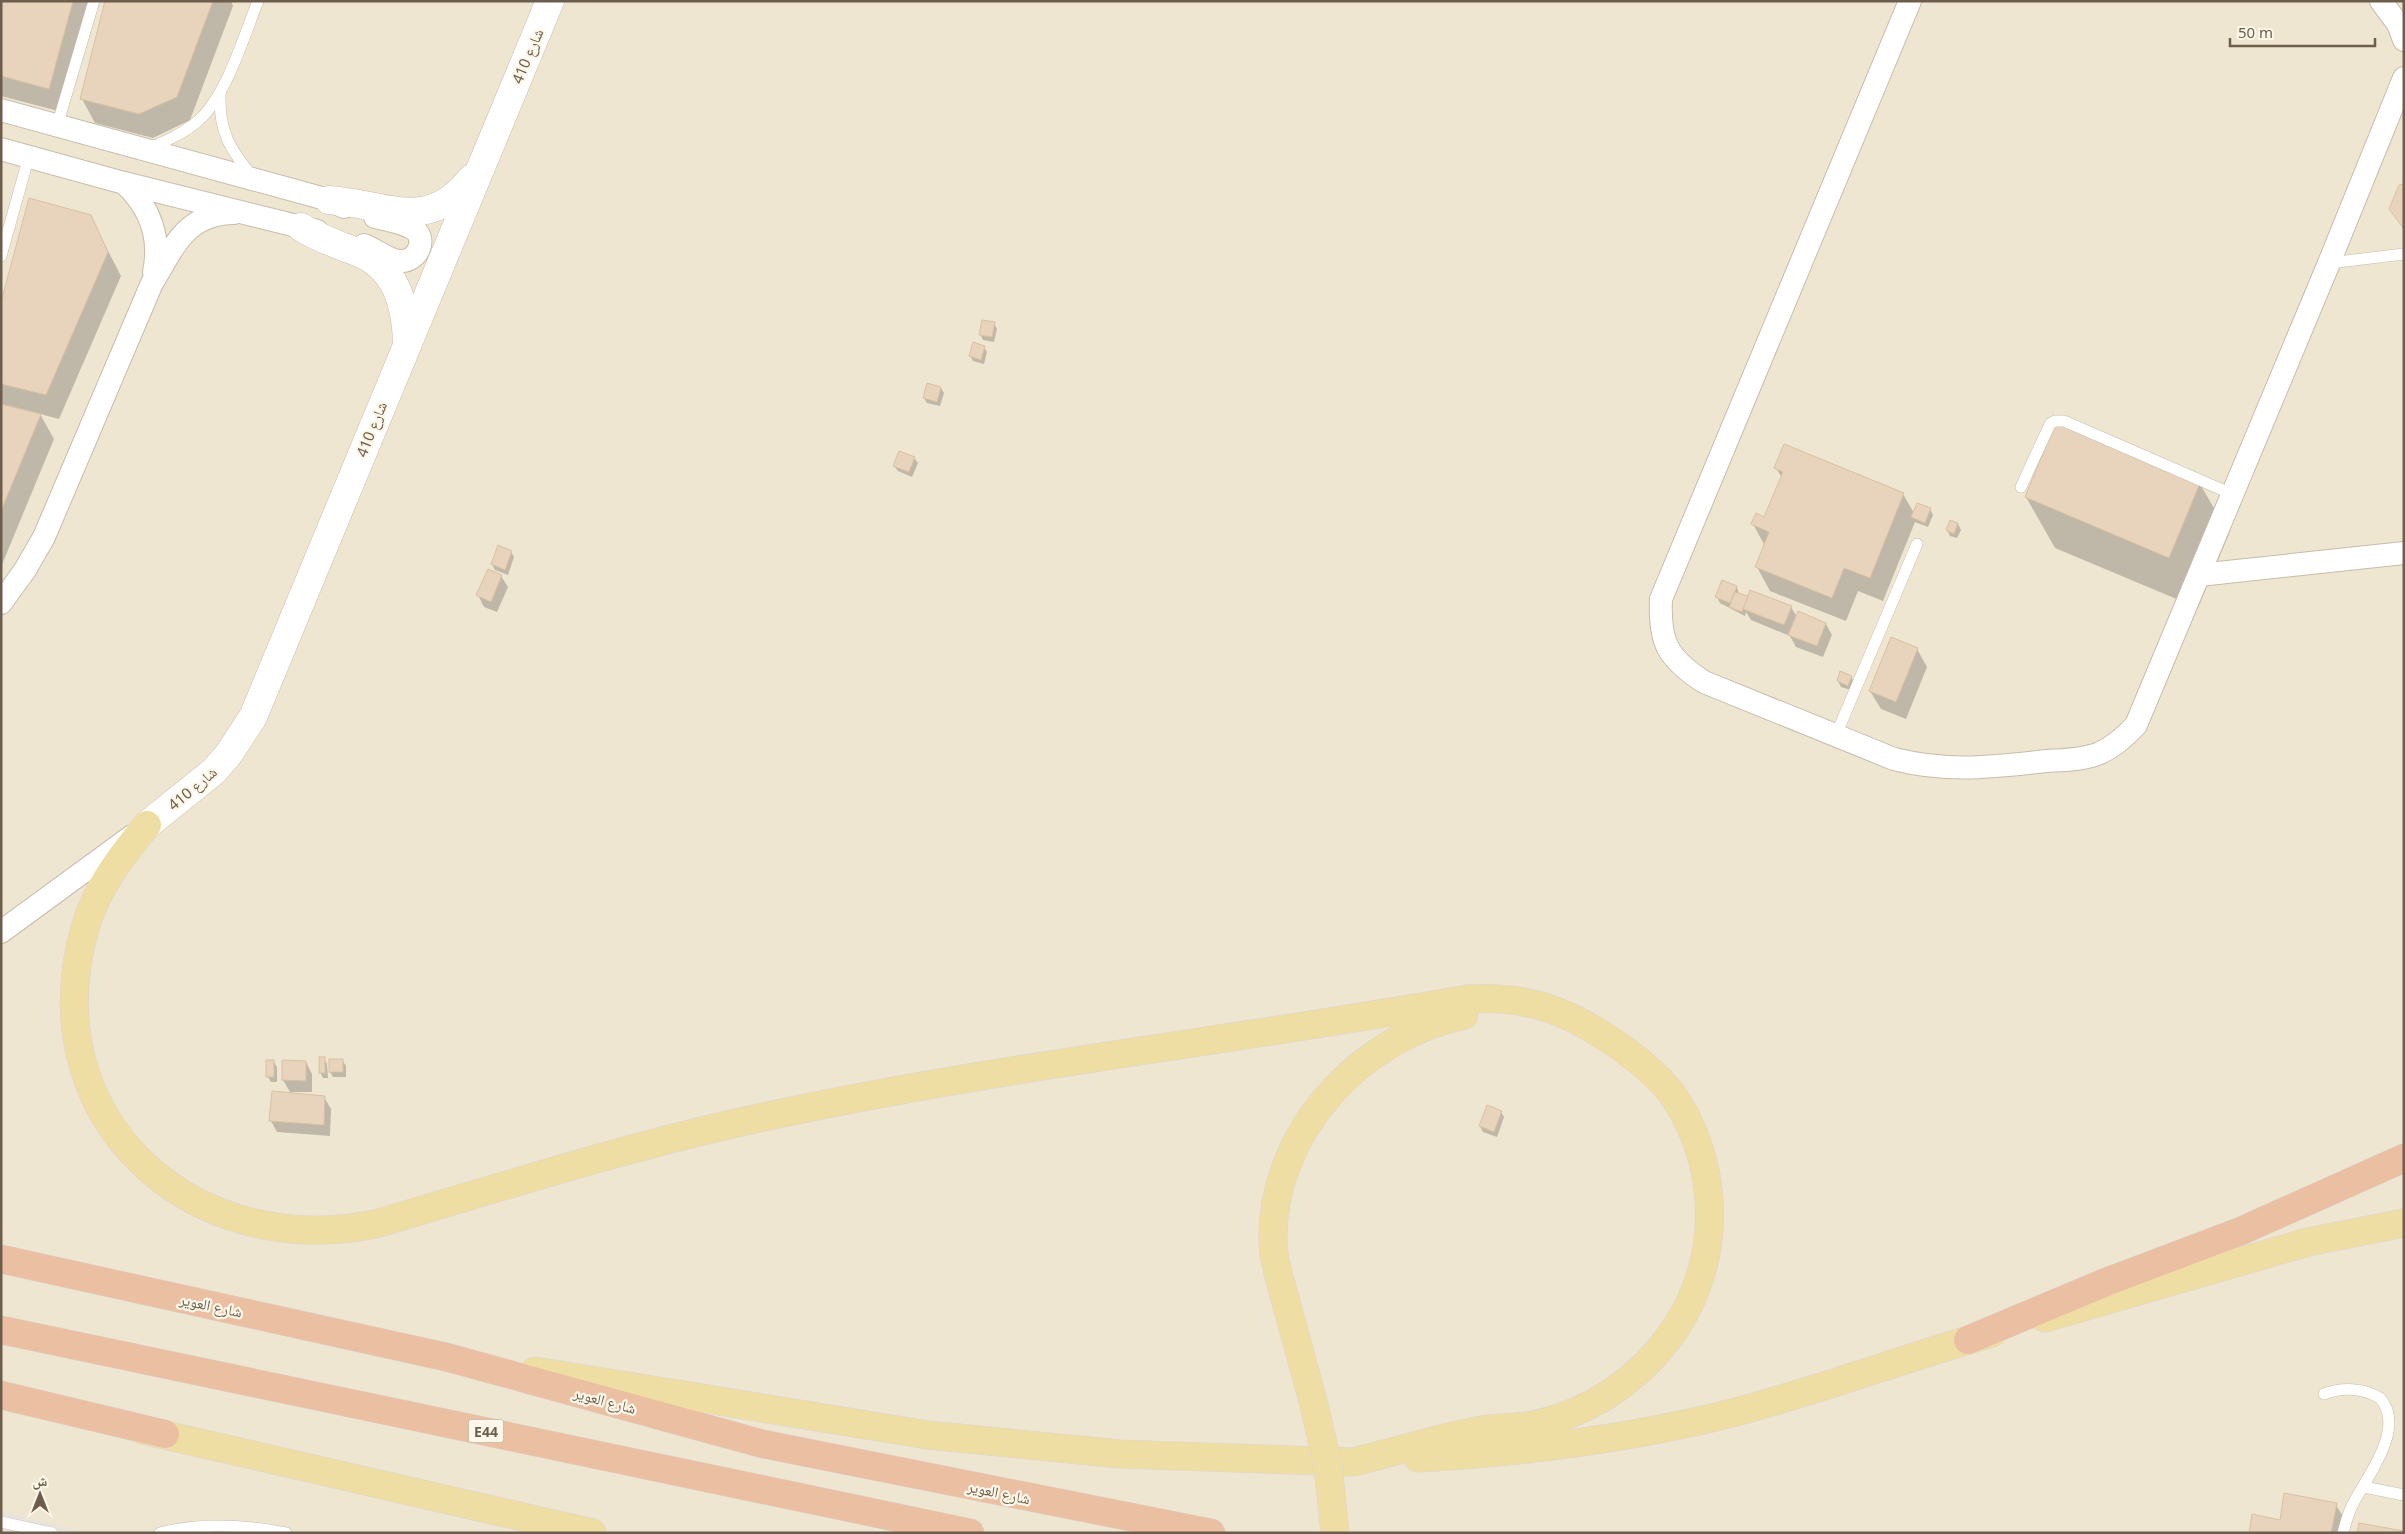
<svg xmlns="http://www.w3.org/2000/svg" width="2405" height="1534" viewBox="0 0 2405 1534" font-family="'Noto Sans','Noto Naskh Arabic',sans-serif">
<rect width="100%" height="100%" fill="#f8f3e3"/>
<!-- residential -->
<rect fill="#efe6d2" x="1" y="1" width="2403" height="1532"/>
<!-- industrial -->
<path fill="#e8e4dd" d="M 1,1511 L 88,1533 L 1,1533 Z"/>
<!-- shadow -->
<g fill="#0003">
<path d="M 1,1 L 92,1 L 62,112 L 1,96 Z"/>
<path d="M 106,1 L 231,1 L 233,6 L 190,120 L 153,138 L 95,123 L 82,99 Z"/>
<path d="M 90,216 L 121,276 L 59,419 L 40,414 L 54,439 L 1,567 L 1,307 Z"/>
<path d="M 994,323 L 997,329 L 994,342 L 983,340 L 980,334 Z"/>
<path d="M 984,347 L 987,352 L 984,364 L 973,361 L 970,356 Z"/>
<path d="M 941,388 L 944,393 L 940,406 L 927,403 L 924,398 Z"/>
<path d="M 914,458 L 918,463 L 912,477 L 898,471 L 894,466 Z"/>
<path d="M 1776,468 L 1903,494 L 1914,513 L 1930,509 L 1933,515 L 1928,527 L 1915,522 L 1883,601 L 1858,591 L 1846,621 L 1770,591 L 1757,567 L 1765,546 L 1753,524 L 1765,519 L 1782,478 Z"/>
<path d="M 2200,484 L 2229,534 L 2198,608 L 2055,548 L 2026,497 Z"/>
<path d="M 1951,522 L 1958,524 L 1961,530 L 1957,538 L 1950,536 L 1947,530 Z"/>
<path d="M 511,552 L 514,557 L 508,575 L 495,570 L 492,564 Z"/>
<path d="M 501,576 L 508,587 L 497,612 L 484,607 L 478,595 Z"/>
<path d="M 1737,587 L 1739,594 L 1791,607 L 1797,617 L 1826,624 L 1832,635 L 1823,657 L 1796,647 L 1790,636 L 1751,620 L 1746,612 L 1745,616 L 1720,603 L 1717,597 Z"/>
<path d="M 1917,649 L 1927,667 L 1906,719 L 1881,709 L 1870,691 Z"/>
<path d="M 1851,677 L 1854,682 L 1851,690 L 1841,687 L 1838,681 Z"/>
<path d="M 324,1059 L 327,1064 L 328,1078 L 323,1078 L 320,1072 Z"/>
<path d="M 342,1060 L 346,1066 L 346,1077 L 333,1077 L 330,1072 Z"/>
<path d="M 274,1062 L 277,1067 L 277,1082 L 271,1082 L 268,1077 Z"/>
<path d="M 306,1062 L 312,1074 L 312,1092 L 290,1092 L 283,1080 Z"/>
<path d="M 324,1097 L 331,1109 L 330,1136 L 277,1132 L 271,1121 Z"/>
<path d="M 1501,1112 L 1504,1117 L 1497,1137 L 1483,1132 L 1480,1126 Z"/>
<path d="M 2336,1505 L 2350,1528 L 2349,1533 L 2250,1533 Z"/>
</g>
<!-- building -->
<g fill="#e8d4bc" stroke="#dac0a1">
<path d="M 1,1 L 73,1 L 49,89 L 1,76 Z"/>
<path d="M 105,1 L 213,1 L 177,97 L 139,114 L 80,99 Z"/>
<path d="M 2404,184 L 2404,229 L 2389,209 L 2399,185 Z"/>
<path d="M 29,198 L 91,215 L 108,252 L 46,395 L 1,384 L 1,302 Z"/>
<path d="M 982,320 L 995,322 L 992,337 L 979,335 Z"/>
<path d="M 973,342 L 985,346 L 981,360 L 969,356 Z"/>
<path d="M 927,383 L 941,387 L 937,402 L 923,398 Z"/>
<path d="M 1,404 L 41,414 L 1,511 Z"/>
<path d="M 2056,422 L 2200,483 L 2169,558 L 2025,497 Z"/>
<path d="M 1784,444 L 1904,493 L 1870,578 L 1844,568 L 1832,598 L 1755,567 L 1769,532 L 1751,524 L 1756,513 L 1764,517 L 1783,472 L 1774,468 Z"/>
<path d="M 899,451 L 915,457 L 909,472 L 893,466 Z"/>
<path d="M 1917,503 L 1931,508 L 1925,523 L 1911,517 Z"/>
<path d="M 1950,520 L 1958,523 L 1954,534 L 1946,530 Z"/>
<path d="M 498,545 L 512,551 L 505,570 L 491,564 Z"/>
<path d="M 488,569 L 502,575 L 491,602 L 476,595 Z"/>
<path d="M 1722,580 L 1737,586 L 1730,603 L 1715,597 Z"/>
<path d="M 1750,590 L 1792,606 L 1784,625 L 1743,609 Z"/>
<path d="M 1735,592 L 1748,596 L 1742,612 L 1729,607 Z"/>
<path d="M 1798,611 L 1826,623 L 1817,646 L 1788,635 Z"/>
<path d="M 1891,637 L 1918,648 L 1896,702 L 1869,691 Z"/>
<path d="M 1840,671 L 1852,676 L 1848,686 L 1837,681 Z"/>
<rect x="319" y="1057" width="6" height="16"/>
<rect x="329" y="1059" width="14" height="13"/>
<rect x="266" y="1060" width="8" height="17"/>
<path d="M 282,1060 L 306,1061 L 306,1081 L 282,1080 Z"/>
<path d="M 272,1091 L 325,1096 L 324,1125 L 269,1121 Z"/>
<path d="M 1487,1105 L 1502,1111 L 1494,1132 L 1479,1126 Z"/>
<path d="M 2284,1493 L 2337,1503 L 2331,1533 L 2249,1533 L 2252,1514 L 2280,1520 Z"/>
<path d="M 2359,1523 L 2404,1531 L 2404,1533 L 2357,1533 Z"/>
</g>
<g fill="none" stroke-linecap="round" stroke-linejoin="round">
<defs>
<g id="lane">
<path d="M 220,94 C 219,131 229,148 252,176"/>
<path d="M 57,126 L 94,1"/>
<path d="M 148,149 C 166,141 184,133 198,121 C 226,97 244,36 258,1"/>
<path d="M 1,256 L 29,156"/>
<path d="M 2329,263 L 2404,254"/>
<path d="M 2021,487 L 2050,424 L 2055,421 L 2064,421 L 2232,494"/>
<path d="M 1836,735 L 1917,544"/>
<path d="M 2324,1394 C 2343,1387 2363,1388 2380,1398 C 2405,1426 2371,1472 2355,1500 C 2349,1510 2346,1521 2343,1533"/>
<path d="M 2364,1487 L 2404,1495"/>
<path d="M 1,1522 L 52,1533"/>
<path d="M 160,1533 C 201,1522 245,1525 286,1533"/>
</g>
<g id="street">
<path d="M 1910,1 L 1661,599 C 1659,642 1667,658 1704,682 L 1894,759 C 1950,773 1990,767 2047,761 C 2063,760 2084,760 2100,753 C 2115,746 2125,737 2136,725 L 2329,263 L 2404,78"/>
<path d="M 2381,1 L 2398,24 L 2404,40"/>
<path d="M 1,110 L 329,200 L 344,207"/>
<path d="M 1,149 L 124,183 L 317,231"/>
<path d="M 124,183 C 150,207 161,238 154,272"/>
<path d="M 364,245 C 375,249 388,260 399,261 C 418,263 429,237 412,228 C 401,222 386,220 375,217"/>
<path d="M 2199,575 L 2404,553"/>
<path d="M 1,603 L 25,570 L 44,537 L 152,283 C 174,248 184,214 234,213"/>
<path d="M 1,932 L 132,836"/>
</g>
<g id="secondary">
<path d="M 329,200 C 387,204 427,234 471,179"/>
<path d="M 301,227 C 319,239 337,244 357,252 C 396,267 405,303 407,340"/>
<path d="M 147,825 L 214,771 L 228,755 L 253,717 L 550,1"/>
</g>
<g id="primary">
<path d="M 147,825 C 122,855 96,889 85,928 C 31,1117 190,1262 375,1224 C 502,1187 629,1146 759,1118 C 993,1067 1232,1041 1468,999 C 1523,996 1562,1008 1607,1038 C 1630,1053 1651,1069 1669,1090 C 1685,1111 1696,1136 1703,1162 C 1724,1248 1693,1330 1623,1384 C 1595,1405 1561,1420 1527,1426 C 1510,1428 1493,1428 1476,1431 C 1435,1439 1394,1452 1353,1462"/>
<path d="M 2045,1318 L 2308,1242 L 2404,1223"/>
<path d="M 535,1371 L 928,1435 L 1120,1454 L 1350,1462"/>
<path d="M 1314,1405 C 1305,1372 1296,1339 1287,1306 C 1282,1286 1274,1265 1273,1243 C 1270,1133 1360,1037 1464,1015"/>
<path d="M 143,1430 L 592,1533"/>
<path d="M 1418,1458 C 1524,1452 1629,1439 1732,1413 C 1820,1390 1905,1358 1992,1333"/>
</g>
<g id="highway">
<path d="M 1,1259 L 446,1357 L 763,1444 L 1211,1533"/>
<path d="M 1,1330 L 970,1533"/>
<path d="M 1968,1340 L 2106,1282 L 2241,1231 L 2404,1158"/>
<path d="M 1,1395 L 165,1434"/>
</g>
</defs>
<!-- lane casing -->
<use href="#lane" stroke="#c7bcac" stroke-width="12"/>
<!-- street casing -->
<use href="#street" stroke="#c7bcac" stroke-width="24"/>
<!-- secondary casing -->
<use href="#secondary" stroke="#cabdaa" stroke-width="29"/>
<!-- primary casing -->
<use href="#primary" stroke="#d9d5d1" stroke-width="29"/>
<!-- highway casing -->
<use href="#highway" stroke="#d9d5d1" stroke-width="29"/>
<!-- lane -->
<use href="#lane" stroke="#fff" stroke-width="11"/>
<!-- street -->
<use href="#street" stroke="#fff" stroke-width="22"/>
<!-- secondary -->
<use href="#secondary" stroke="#fff" stroke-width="28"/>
<!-- primary -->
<use href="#primary" stroke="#efdea4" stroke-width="28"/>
<!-- highway -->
<use href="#highway" stroke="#ebc0a2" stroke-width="28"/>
<defs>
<path id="primary-bridge" d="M 1314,1405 L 1328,1466 L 1335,1533"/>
</defs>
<!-- primary-bridge casing -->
<use href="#primary-bridge" stroke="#d9d5d1" stroke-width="29" stroke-linecap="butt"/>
<!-- primary-bridge -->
<use href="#primary-bridge" stroke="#efdea4" stroke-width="28"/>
</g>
<g text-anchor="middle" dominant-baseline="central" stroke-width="4.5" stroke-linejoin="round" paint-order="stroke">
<!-- shield labels -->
<rect fill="#fcf7e8" stroke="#988b7c" stroke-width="1" x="468.5" y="1419.5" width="35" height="23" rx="4"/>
<g font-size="14" font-weight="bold" fill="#6d5d4d">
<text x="486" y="1431">E44</text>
</g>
<!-- street labels -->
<g font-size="15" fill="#6d5d4d" stroke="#fcf7e8">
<text transform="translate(527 56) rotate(-67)">شارع 410</text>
<text transform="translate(371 429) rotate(-68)">شارع 410</text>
<text transform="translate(192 788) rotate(-40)">شارع 410</text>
<text transform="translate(211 1305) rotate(12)">شارع العوير</text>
<text transform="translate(605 1400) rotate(15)">شارع العوير</text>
<text transform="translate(999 1492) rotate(12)">شارع العوير</text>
</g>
</g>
<!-- border -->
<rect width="2405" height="1534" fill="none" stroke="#6d5d4d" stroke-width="5"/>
<!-- north arrow -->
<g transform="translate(40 1494)" stroke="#fcf7e8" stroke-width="4" paint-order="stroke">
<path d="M0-4L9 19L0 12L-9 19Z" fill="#6d5d4d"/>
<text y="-8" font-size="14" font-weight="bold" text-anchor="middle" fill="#6d5d4d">ش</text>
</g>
<!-- scale -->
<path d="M2230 38v8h145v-8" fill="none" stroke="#6d5d4d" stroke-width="2.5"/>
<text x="2238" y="38" font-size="15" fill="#6d5d4d" stroke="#fcf7e8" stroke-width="4" paint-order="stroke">50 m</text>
</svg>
